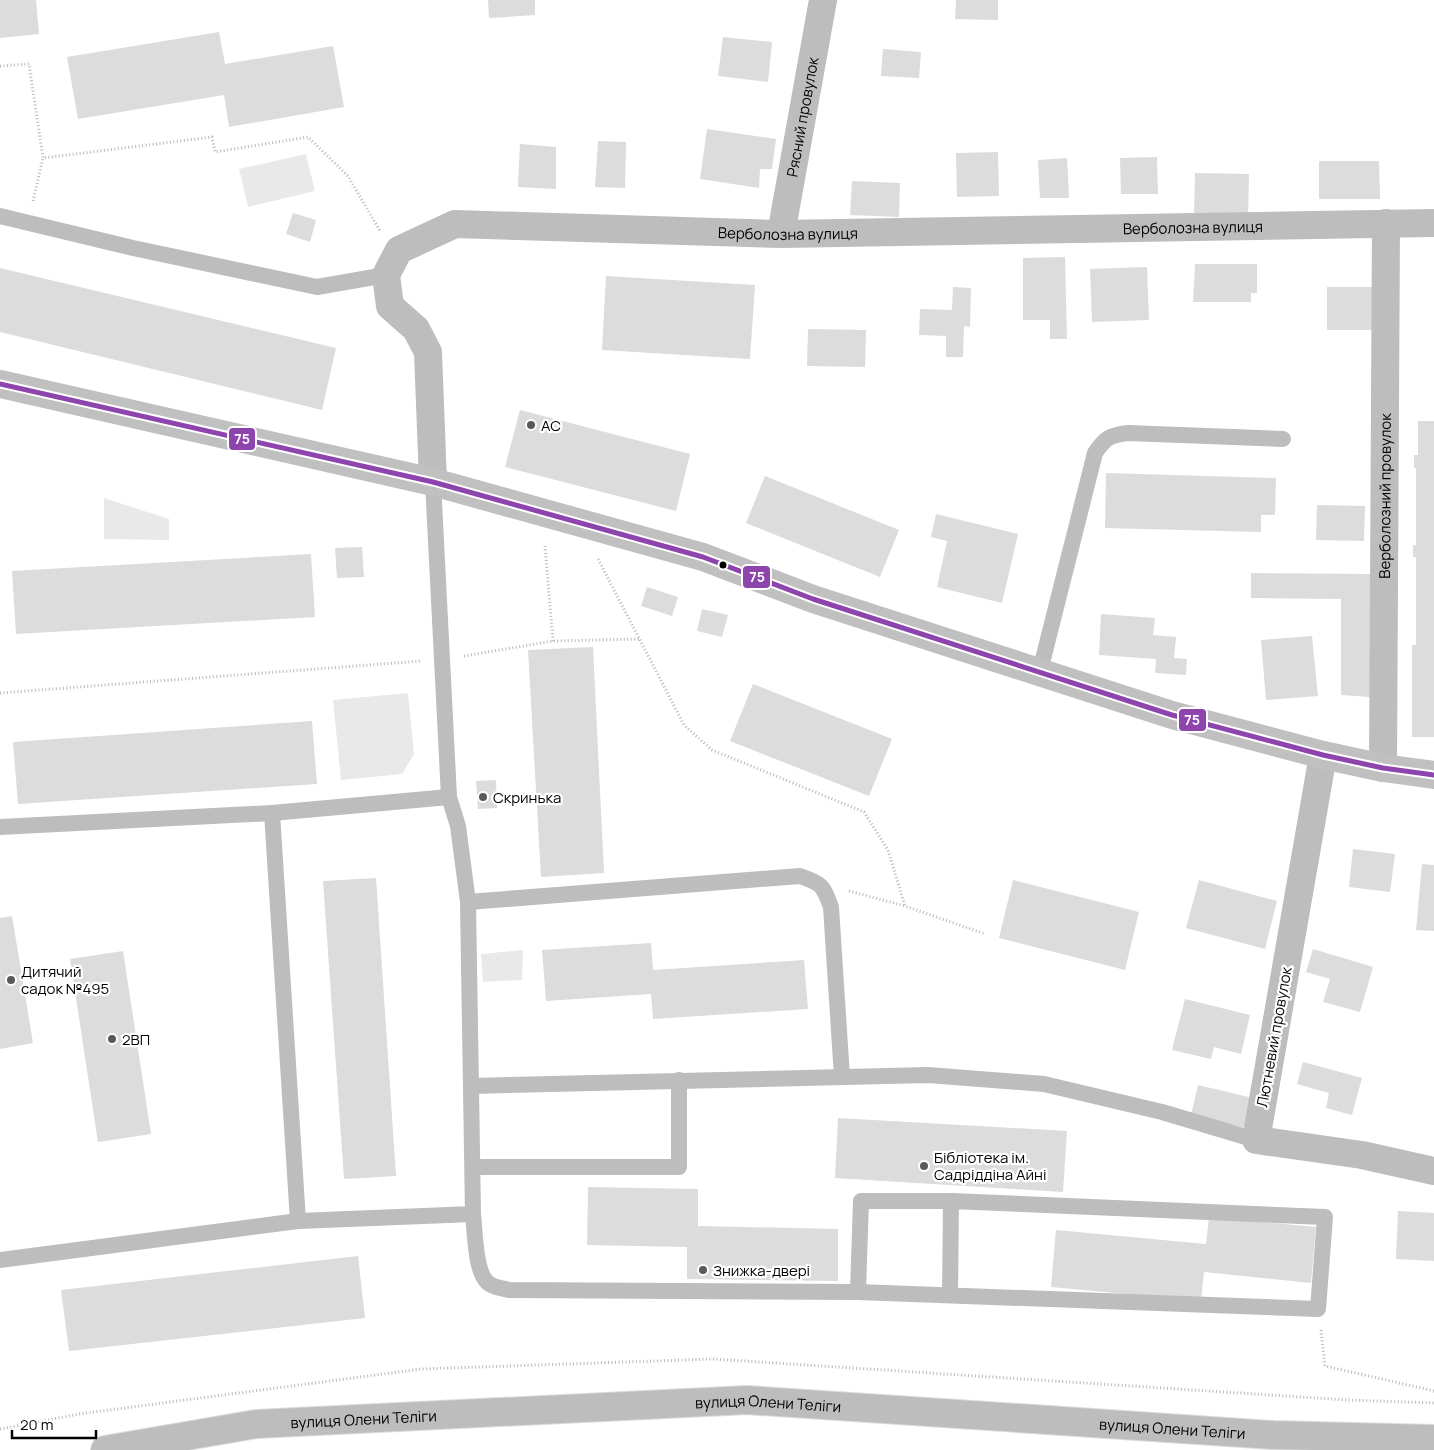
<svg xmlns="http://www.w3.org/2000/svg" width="1434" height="1450" viewBox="0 0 1434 1450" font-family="Manrope,sans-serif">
<rect width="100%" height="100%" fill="#fff"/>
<!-- green -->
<g fill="#e9e9e9">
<path d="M 306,154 L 315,191 L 248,207 L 239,169 Z"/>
<path d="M 104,498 L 169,519 L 169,540 L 104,539 Z"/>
<path d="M 408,693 L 414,754 L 402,774 L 341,780 L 333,700 Z"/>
<path d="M 523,950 L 522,980 L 483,982 L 481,954 Z"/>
</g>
<!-- building -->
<g fill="#dcdcdc">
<path d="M 0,0 L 36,0 L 39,34 L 0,38 Z"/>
<path d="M 488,0 L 535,0 L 535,15 L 489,18 Z"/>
<path d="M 956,0 L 998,0 L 998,20 L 955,19 Z"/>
<path d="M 219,32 L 225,64 L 333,46 L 344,107 L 229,127 L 224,95 L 78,119 L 67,57 Z"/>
<path d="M 723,37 L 772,42 L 768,82 L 718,76 Z"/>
<path d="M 883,49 L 921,52 L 919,78 L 881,76 Z"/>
<path d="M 707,129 L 776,139 L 772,169 L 760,169 L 759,188 L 700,179 Z"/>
<path d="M 598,141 L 626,142 L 625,188 L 595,187 Z"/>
<path d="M 520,144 L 556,147 L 556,189 L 518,187 Z"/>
<path d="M 998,152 L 999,196 L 957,197 L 956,153 Z"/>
<path d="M 1157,157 L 1158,194 L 1121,194 L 1120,158 Z"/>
<path d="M 1067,158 L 1069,198 L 1040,198 L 1038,160 Z"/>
<path d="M 1319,161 L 1379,161 L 1380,199 L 1319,199 Z"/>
<path d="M 1195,173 L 1249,174 L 1248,218 L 1194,217 Z"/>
<path d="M 852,181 L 900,183 L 899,217 L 850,215 Z"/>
<path d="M 293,213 L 316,220 L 310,242 L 286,234 Z"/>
<path d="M 1065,257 L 1067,339 L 1050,339 L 1050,320 L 1023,320 L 1023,258 Z"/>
<path d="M 1195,264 L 1257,264 L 1257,293 L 1251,293 L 1251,302 L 1193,302 Z"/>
<path d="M 1147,267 L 1149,320 L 1092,322 L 1090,269 Z"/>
<path d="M 0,268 L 336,348 L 322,410 L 0,332 Z"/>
<path d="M 606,276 L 755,285 L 750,359 L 602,350 Z"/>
<path d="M 953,287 L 971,288 L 970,327 L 964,326 L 963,357 L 946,357 L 946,336 L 919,335 L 920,309 L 952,310 Z"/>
<rect x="1327" y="287" width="48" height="43"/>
<path d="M 808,329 L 866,330 L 865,367 L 807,366 Z"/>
<path d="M 520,410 L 690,454 L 676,511 L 505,467 Z"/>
<path d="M 1418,421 L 1434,421 L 1434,737 L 1412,737 L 1412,645 L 1416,645 L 1416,557 L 1413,557 L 1413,545 L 1416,545 L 1416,468 L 1414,468 L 1414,455 L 1418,455 Z"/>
<path d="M 1106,473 L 1276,478 L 1275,515 L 1261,515 L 1261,532 L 1105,528 Z"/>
<path d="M 765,476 L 899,530 L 880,577 L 746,523 Z"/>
<path d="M 1317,505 L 1365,506 L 1364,541 L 1316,540 Z"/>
<path d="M 936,514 L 1018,534 L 1002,603 L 937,587 L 947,541 L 931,537 Z"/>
<path d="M 362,547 L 364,577 L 337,578 L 335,548 Z"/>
<path d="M 311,554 L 315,617 L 16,634 L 12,571 Z"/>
<path d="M 1251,573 L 1372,574 L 1370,697 L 1341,695 L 1341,599 L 1251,598 Z"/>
<path d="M 647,587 L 678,597 L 672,616 L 641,606 Z"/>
<path d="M 702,609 L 728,615 L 722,637 L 697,631 Z"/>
<path d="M 1101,614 L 1155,618 L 1153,635 L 1176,637 L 1174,658 L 1187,659 L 1186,675 L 1155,673 L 1156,659 L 1099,655 Z"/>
<path d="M 1312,636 L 1318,696 L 1266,700 L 1261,640 Z"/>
<path d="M 593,647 L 604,873 L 541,877 L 528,650 Z"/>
<path d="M 753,684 L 892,739 L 869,796 L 730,741 Z"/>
<path d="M 312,721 L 317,784 L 18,804 L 13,742 Z"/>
<path d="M 496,780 L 497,808 L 478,809 L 476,781 Z"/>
<path d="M 1353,849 L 1395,854 L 1390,892 L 1349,887 Z"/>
<path d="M 1422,864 L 1434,865 L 1434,931 L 1416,930 Z"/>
<path d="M 376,878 L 396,1176 L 344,1179 L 323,881 Z"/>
<path d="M 1013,880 L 1139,912 L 1125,970 L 999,938 Z"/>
<path d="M 1199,880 L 1277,901 L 1265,949 L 1186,928 Z"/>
<path d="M 12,916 L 33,1043 L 0,1049 L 0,918 Z"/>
<path d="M 651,943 L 653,970 L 804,960 L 808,1009 L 653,1019 L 651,994 L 546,1001 L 542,950 Z"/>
<path d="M 1313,949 L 1373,967 L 1360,1012 L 1323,1002 L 1330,979 L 1306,972 Z"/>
<path d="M 123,951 L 151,1134 L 98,1142 L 70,959 Z"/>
<path d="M 1185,999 L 1250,1015 L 1241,1054 L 1214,1047 L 1211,1059 L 1172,1050 Z"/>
<path d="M 1303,1062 L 1362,1078 L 1352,1115 L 1326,1108 L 1329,1093 L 1297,1084 Z"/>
<path d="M 1198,1085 L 1253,1098 L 1246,1128 L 1191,1115 Z"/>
<path d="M 838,1118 L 1067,1131 L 1063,1192 L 835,1178 Z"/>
<path d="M 588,1187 L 698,1189 L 698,1226 L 838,1229 L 838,1281 L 687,1279 L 687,1247 L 587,1245 Z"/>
<path d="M 1398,1211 L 1434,1213 L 1434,1261 L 1396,1259 Z"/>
<path d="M 1209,1217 L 1316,1227 L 1311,1283 L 1204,1272 L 1201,1301 L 1051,1287 L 1056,1230 L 1206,1244 Z"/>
<path d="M 358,1256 L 365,1318 L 69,1351 L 61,1290 Z"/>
</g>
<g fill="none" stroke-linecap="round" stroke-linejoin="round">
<defs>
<g id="primary">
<path id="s4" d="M 105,1450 L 256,1424 L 747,1400 L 1273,1435 L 1434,1439"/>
</g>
</defs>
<!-- primary casing -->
<use href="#primary" stroke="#dbdbdb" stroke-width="30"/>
<!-- path -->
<g stroke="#b8b8b8" stroke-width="3" stroke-dasharray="1 2.5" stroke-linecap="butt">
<path d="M 0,66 L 29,64 L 43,158 L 212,137 L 215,152 L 308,137 L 348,176 L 380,231"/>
<path d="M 33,201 L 43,158"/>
<path d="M 545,546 L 553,641"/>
<path d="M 598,559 L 684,725 L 712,750 L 864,812 L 888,850 L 905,906"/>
<path d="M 464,656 L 553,641 L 640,639"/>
<path d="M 0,693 L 421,661"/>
<path d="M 849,891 L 905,906 L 985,934"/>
<path d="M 1321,1330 L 1325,1366 L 1434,1391"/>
<path d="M 0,1429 L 79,1414 L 421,1369 L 713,1359 L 1348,1400 L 1434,1403"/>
</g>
<!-- lane -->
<g stroke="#bdbdbd" stroke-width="16">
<path d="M 0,216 L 133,248 L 317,287 L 386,275"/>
<path d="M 1040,671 L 1095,453 C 1105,438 1110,435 1128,433 L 1283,439"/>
<path d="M 272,813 L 298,1221"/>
<path d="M 0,827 L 272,813 L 449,797"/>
<path d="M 468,902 L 800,876 C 823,884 823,886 831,907 L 842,1077"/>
<path d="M 471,1086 L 928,1075 L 1044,1084 L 1162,1112 L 1256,1140"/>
<path d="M 473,1167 L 679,1167 L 679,1080"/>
<path d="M 473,1214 C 475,1231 475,1270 487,1282 C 493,1288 502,1288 509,1290 L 858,1292 L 1318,1309 L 1325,1217 L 951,1201 L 950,1295"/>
<path d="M 0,1260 L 298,1221 L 473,1214 L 468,902 L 458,826 L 449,797 L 433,482"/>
<path d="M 858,1292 L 861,1201 L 951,1201"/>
</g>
<!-- street -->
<g stroke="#bdbdbd" stroke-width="28">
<path id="s1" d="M 781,234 L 823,0"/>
<path id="s2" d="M 433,482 L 428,352 L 416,329 L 390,306 L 386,275 L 399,250 L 455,224 L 781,234 L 1434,223"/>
<path d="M 1323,755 L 1256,1140 L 1362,1155 L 1434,1171"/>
<path id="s3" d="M 1383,768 L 1386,223"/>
</g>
<!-- secondary -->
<path stroke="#c0c0c0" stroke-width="28" d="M 0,384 L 433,482 L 703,557 L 813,599 L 1172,715 L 1323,755 L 1383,768 L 1434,775"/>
<!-- primary -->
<use href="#primary" stroke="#bdbdbd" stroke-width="28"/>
<defs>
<path id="bus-1" d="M 0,384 L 433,482 L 703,557 L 813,599 L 1172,715 L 1323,755 L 1383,768 L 1434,775"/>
</defs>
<!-- bus-1 casing -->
<use href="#bus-1" stroke="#fff" stroke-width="9"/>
<!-- bus-1 -->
<use href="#bus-1" stroke="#8e44ad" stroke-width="5"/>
</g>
<!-- markers -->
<g fill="#595959" stroke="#fff" stroke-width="2">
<circle cx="531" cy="425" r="5"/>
<circle cx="483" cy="797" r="5"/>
<circle cx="11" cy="980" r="5"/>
<circle cx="112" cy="1039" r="5"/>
<circle cx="924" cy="1166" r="5"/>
<circle cx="703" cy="1270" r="5"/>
</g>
<circle fill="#000" stroke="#fff" stroke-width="2" cx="723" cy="565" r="4.5"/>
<g text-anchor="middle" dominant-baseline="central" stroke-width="4.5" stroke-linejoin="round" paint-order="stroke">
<!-- street labels -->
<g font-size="15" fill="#000" stroke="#fff">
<text stroke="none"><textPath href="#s1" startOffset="119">Рясний провулок</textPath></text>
<text stroke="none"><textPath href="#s2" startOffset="1050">Верболозна вулиця</textPath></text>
<text stroke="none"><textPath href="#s2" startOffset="645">Верболозна вулиця</textPath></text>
<text stroke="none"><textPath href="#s3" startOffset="272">Верболозний провулок</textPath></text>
<text transform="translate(1274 1037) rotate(-80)">Лютневий провулок</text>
<text stroke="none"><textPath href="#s4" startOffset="666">вулиця Олени Теліги</textPath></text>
<text stroke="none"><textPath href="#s4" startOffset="261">вулиця Олени Теліги</textPath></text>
<text stroke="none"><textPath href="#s4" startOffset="1071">вулиця Олени Теліги</textPath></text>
</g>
<!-- poi labels -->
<g font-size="15" fill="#000" stroke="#fff" text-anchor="start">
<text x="541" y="425">АС</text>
<text x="493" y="797">Скринька</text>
<text x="21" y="971">Дитячий<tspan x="21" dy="17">садок №495</tspan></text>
<text x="122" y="1039">2ВП</text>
<text x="934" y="1157">Бібліотека ім.<tspan x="934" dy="17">Садріддіна Айні</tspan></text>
<text x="713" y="1270">Знижка-двері</text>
</g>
</g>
<g stroke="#fff" stroke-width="2">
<rect x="228" y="427" width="28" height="24" rx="5" fill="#8e44ad"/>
<rect x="742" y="565" width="29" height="24" rx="5" fill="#8e44ad"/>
<rect x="1178" y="708" width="29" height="24" rx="5" fill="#8e44ad"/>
</g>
<g font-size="14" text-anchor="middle" font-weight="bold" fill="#fff">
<text x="242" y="444">75</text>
<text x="757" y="582">75</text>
<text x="1192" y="725">75</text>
</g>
<!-- scale -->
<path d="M12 1430v8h84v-8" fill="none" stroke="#000000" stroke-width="2.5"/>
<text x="20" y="1430" font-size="15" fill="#000000" stroke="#ffffff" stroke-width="4" paint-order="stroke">20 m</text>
</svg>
